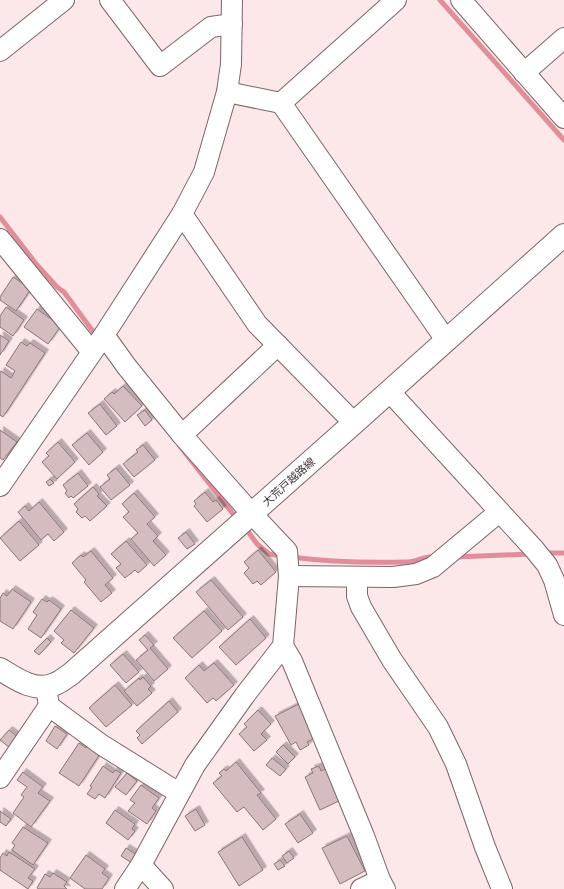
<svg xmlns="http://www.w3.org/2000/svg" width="564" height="889" viewBox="0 0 564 889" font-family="Rubik,'Noto Sans JP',sans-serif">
<defs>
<filter id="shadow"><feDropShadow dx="3.5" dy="-3.5" stdDeviation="0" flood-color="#0004"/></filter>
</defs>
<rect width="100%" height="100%" fill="#fce7e9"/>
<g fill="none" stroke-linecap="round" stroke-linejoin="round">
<!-- stream -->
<g stroke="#e18e9a" stroke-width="5">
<path d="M 440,0 L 564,140"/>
<path d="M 0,217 L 37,265 L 57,287 L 64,292 L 97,337"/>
<path d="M 179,445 L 237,519"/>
<path d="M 244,526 L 257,544 L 269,554 L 283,556"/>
<path d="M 544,553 L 564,553"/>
<path d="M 291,557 C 329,562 368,563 406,562 C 417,562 425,555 436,557"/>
<path d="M 456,557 L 530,554"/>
</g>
</g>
<!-- building -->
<g fill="#d5bcbf" stroke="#8c7577" filter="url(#shadow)">
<path d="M 13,277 L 31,289 L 16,311 L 0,300 L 0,297 Z"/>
<path d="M 6,307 L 24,320 L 13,336 L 0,327 L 0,316 Z"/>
<path d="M 37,309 L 61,326 L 48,344 L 24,327 Z"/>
<path d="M 0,335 L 9,341 L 0,355 Z"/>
<path d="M 21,342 L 27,346 L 30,343 L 45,353 L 3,417 L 0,415 L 0,373 L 1,371 L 11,378 L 15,371 L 6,365 Z"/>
<path d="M 123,386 L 142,406 L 125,422 L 104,399 L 112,392 L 114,394 Z"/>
<path d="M 100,404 L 117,426 L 106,435 L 88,413 Z"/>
<path d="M 145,410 L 152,420 L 145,426 L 137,415 Z"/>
<path d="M 0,430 L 17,442 L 3,460 L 0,458 Z"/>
<path d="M 87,433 L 103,452 L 89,465 L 72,445 Z"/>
<path d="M 58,442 L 75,462 L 57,479 L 42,462 L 49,456 L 46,453 Z"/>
<path d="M 143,445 L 155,460 L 134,477 L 123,464 L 138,452 L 136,450 Z"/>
<path d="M 116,468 L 130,485 L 111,500 L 100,487 L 110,479 L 107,475 Z"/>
<path d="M 78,473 L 88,486 L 73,498 L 71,496 L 69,498 L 65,493 L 67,491 L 63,485 Z"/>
<path d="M 50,479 L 54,483 L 49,486 L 46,482 Z"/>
<path d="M 93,487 L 99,494 L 97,496 L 107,506 L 90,521 L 85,516 L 82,518 L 76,512 L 78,509 L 74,504 Z"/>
<path d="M 205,492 L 213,502 L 216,500 L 223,509 L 207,522 L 194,506 L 196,504 L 194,501 Z"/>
<path d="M 134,493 L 155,517 L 147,524 L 158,536 L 153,541 L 166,555 L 154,566 L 131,539 L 138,533 L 123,517 L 129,512 L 122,504 Z"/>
<path d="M 39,502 L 64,532 L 54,541 L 48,534 L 41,540 L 18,512 L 25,506 L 29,511 Z"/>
<path d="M 19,521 L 39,545 L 20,561 L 0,538 Z"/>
<path d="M 186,532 L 195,544 L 187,549 L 178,538 Z"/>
<path d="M 126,541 L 147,565 L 138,573 L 135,570 L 125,578 L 116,568 L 121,564 L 111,554 Z"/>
<path d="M 258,550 L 276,572 L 261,585 L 257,581 L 253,584 L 244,573 L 249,568 L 244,562 Z"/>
<path d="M 91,551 L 113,578 L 105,585 L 112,593 L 101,602 L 84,582 L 86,580 L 72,563 L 81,555 L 83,557 Z"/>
<path d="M 211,580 L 243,617 L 228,630 L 196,592 Z"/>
<path d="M 12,589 L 31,602 L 13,629 L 0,621 L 0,598 L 3,593 L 7,596 Z"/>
<path d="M 42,599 L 47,602 L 49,600 L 61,609 L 41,638 L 28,629 L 37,615 L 33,612 Z"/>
<path d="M 71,610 L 94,628 L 74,653 L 61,643 L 64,640 L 54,631 Z"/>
<path d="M 204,611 L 222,631 L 192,658 L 173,638 Z"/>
<path d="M 250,619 L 266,638 L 236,665 L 219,647 Z"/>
<path d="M 145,635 L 154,645 L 150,648 L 168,669 L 154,681 L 136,660 L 148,650 L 139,640 Z"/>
<path d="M 47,638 L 51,642 L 39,655 L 34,651 Z"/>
<path d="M 123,654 L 139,672 L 126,683 L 110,665 Z"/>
<path d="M 214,663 L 234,685 L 216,701 L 213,698 L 207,703 L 185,678 L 199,665 L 204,671 Z"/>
<path d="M 143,677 L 151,686 L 148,689 L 152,693 L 137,706 L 124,691 L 139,678 L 140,680 Z"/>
<path d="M 115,685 L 132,705 L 106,727 L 89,708 Z"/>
<path d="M 169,701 L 178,712 L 142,744 L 137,738 L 140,735 L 136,731 Z"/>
<path d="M 301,703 L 315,738 L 307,742 L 309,745 L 300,750 L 296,742 L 291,745 L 275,716 Z"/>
<path d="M 258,710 L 271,724 L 261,734 L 267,740 L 254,751 L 239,734 L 247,727 L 244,724 Z"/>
<path d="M 55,726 L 67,734 L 57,749 L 46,741 Z"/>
<path d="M 9,730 L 19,738 L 10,748 L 0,740 Z"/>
<path d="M 79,743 L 86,748 L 88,746 L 100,754 L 79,786 L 59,773 Z"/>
<path d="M 283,745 L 295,757 L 288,764 L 276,752 Z"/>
<path d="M 272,758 L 286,769 L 280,776 L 266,765 Z"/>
<path d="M 236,762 L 261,793 L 257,795 L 276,819 L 263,830 L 244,807 L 237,812 L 213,783 L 222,776 L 219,773 L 224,769 L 226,771 Z"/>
<path d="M 103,766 L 113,773 L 115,770 L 121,773 L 105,798 L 99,794 L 95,799 L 87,794 L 92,787 L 90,786 Z"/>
<path d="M 319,766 L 321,771 L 329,767 L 343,799 L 320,810 L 305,777 L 313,773 L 311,769 Z"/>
<path d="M 23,772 L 43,787 L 38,793 L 50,801 L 31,827 L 13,813 L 24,797 L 21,795 L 27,787 L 17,780 Z"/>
<path d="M 127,773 L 137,781 L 126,795 L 115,787 Z"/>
<path d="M 141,785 L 159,798 L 152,808 L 156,811 L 147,824 L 128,811 L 135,803 L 130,800 Z"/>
<path d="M 196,809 L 205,825 L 195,831 L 185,816 Z"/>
<path d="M 115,810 L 135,824 L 132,829 L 135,831 L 128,840 L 106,823 Z"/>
<path d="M 0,811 L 11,819 L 6,826 L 0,822 Z"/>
<path d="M 300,814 L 313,833 L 298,843 L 285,824 Z"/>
<path d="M 23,827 L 48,843 L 33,865 L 12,850 L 15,845 L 12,843 Z"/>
<path d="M 347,836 L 365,871 L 340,884 L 322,848 Z"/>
<path d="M 242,837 L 263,870 L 239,886 L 218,852 Z"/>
<path d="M 126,848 L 137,855 L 132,863 L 121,856 Z"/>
<path d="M 289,851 L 294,858 L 287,863 L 282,856 Z"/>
<path d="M 9,852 L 35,869 L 28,878 L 33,881 L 28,889 L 0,870 L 0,858 L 3,853 L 7,856 Z"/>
<path d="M 86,855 L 105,869 L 102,873 L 109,878 L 102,889 L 85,889 L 70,878 Z"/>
<path d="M 280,860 L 285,866 L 278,870 L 274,864 Z"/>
<path d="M 53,873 L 67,882 L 64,886 L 67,889 L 39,889 L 37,888 L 45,874 L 50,877 Z"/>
</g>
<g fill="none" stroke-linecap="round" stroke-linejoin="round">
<defs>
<g id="minor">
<path d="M 110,0 L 160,66 L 211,27 L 232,24"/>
<path d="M 461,0 L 564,118"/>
<path d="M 0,51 L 64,0"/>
<path d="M 524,73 L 564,38"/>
<path d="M 227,92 L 281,103 L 446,340"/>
<path d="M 281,103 L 396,0"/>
<path d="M 182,214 L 257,324 L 354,423"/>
<path d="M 0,239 L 92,352"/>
<path d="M 104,335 L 127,367 L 182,435 L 252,514 L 287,551 L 289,576 L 283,646 L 245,695 L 195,765 L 141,865 L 125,889"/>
<path d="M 389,391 L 534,549 L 547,565 L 554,580 L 564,615"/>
<path d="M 182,435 L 278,345"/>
<path d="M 0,486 L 104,335 L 182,214 L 204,172 L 227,92 L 231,64 L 232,0"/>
<path d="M 289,576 L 393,577 L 416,574 L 433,567 L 499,512"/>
<path d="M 357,577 L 357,596 L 361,607 L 392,660 L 438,727 L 456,764 L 485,847 L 502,889"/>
<path d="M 283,646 L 292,661 L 364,836 L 380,880 L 385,889"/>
<path d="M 46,687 L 49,706 L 102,745 L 179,793"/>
<path d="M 0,778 L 49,706"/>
<path d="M 141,865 L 163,889"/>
<path d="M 361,889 L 380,880"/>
</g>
<path id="secondary" d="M 0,669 C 16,679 36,693 55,684 C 61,682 66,677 71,674 L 354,423 L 564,235"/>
</defs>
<!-- minor casing -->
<use href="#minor" stroke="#7c6568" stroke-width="22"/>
<!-- secondary casing -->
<use href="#secondary" stroke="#7c6568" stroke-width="24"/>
<!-- minor -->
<use href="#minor" stroke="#fff" stroke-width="20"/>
<!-- secondary -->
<use href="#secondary" stroke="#fff" stroke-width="22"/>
</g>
<g text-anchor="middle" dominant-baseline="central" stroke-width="3" stroke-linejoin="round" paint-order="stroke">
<!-- street labels -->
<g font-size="11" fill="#3c3233" stroke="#fff">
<text transform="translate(289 482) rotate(-42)">大荒戸越路線</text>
</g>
</g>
</svg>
